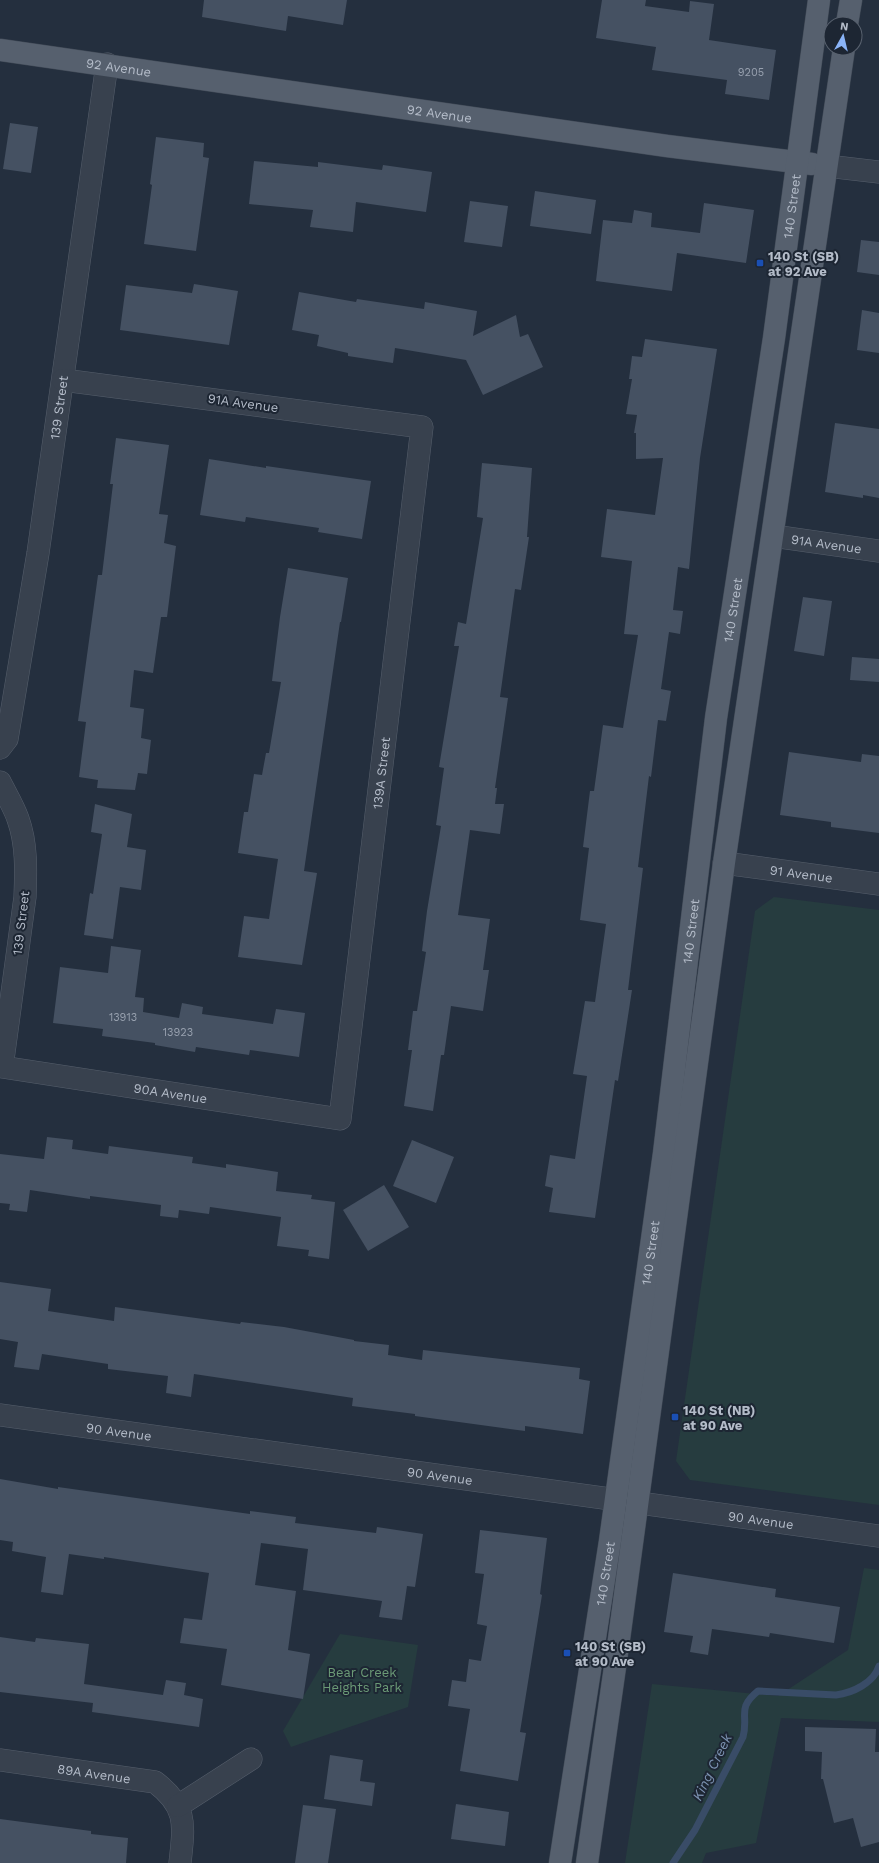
<svg xmlns="http://www.w3.org/2000/svg" width="879" height="1863" viewBox="0 0 879 1863" font-family="'Work Sans',sans-serif">
<rect width="100%" height="100%" fill="#242f3e"/>
<!-- green -->
<g fill="#263c3f">
<path d="M 774,897 L 879,910 L 879,1505 L 690,1480 L 676,1461 L 755,911 Z"/>
<path d="M 864,1568 L 879,1570 L 879,1722 L 781,1718 L 756,1843 L 706,1853 L 702,1863 L 625,1863 L 652,1684 L 778,1696 L 848,1650 Z"/>
<path d="M 340,1634 L 418,1645 L 408,1707 L 291,1747 L 283,1731 Z"/>
</g>
<g fill="none" stroke-linecap="round" stroke-linejoin="round">
<!-- stream -->
<path stroke="#394c67" stroke-width="7" d="M 673,1863 L 695,1830 L 743,1737 C 749,1715 736,1709 758,1691 L 836,1695 C 852,1693 874,1683 879,1666"/>
</g>
<!-- building -->
<g fill="#455162">
<path d="M 204,0 L 347,0 L 343,25 L 288,16 L 286,31 L 202,17 Z"/>
<path d="M 602,0 L 646,0 L 645,6 L 689,12 L 690,1 L 714,4 L 709,40 L 776,50 L 769,100 L 725,94 L 727,80 L 652,70 L 656,47 L 596,38 Z"/>
<path d="M 10,123 L 38,127 L 31,173 L 3,169 Z"/>
<path d="M 156,137 L 204,143 L 203,157 L 209,158 L 196,251 L 144,244 L 152,185 L 150,184 Z"/>
<path d="M 254,161 L 318,167 L 318,162 L 382,170 L 383,165 L 432,172 L 426,212 L 356,202 L 353,232 L 310,227 L 313,210 L 249,204 Z"/>
<path d="M 535,191 L 596,200 L 591,234 L 530,226 Z"/>
<path d="M 470,201 L 508,206 L 502,247 L 464,242 Z"/>
<path d="M 704,203 L 754,210 L 746,263 L 677,253 L 672,291 L 596,281 L 603,220 L 632,223 L 634,210 L 652,213 L 651,227 L 700,233 Z"/>
<path d="M 861,240 L 879,242 L 879,275 L 857,272 Z"/>
<path d="M 194,284 L 238,291 L 229,345 L 120,330 L 126,285 L 192,293 Z"/>
<path d="M 299,292 L 356,302 L 357,299 L 424,309 L 425,302 L 477,311 L 473,336 L 516,315 L 520,337 L 528,334 L 543,367 L 483,395 L 466,360 L 395,348 L 393,363 L 348,356 L 348,353 L 317,346 L 319,335 L 292,330 Z"/>
<path d="M 862,310 L 879,313 L 879,353 L 857,350 Z"/>
<path d="M 645,339 L 717,349 L 700,458 L 689,569 L 678,567 L 673,610 L 683,611 L 680,634 L 669,632 L 661,689 L 671,691 L 666,721 L 658,720 L 651,777 L 649,776 L 638,867 L 643,868 L 628,990 L 632,990 L 618,1081 L 615,1080 L 595,1218 L 549,1212 L 553,1188 L 545,1186 L 550,1155 L 575,1159 L 587,1076 L 573,1074 L 585,1001 L 595,1002 L 606,924 L 580,920 L 589,848 L 583,847 L 590,791 L 594,791 L 603,725 L 623,728 L 638,635 L 624,634 L 632,561 L 601,557 L 607,509 L 655,515 L 663,458 L 636,459 L 636,433 L 634,433 L 637,415 L 626,414 L 632,379 L 629,379 L 632,356 L 642,357 Z"/>
<path d="M 835,423 L 879,429 L 879,498 L 863,495 L 863,498 L 825,492 Z"/>
<path d="M 116,438 L 169,445 L 159,514 L 168,515 L 164,543 L 176,546 L 167,617 L 161,617 L 153,673 L 134,670 L 130,707 L 144,709 L 141,738 L 151,740 L 147,774 L 138,773 L 135,790 L 97,788 L 98,780 L 79,777 L 86,722 L 78,721 L 98,575 L 102,575 L 113,484 L 110,484 Z"/>
<path d="M 209,459 L 266,468 L 266,466 L 371,481 L 362,539 L 318,532 L 319,528 L 246,517 L 245,522 L 200,515 Z"/>
<path d="M 482,463 L 532,468 L 527,537 L 529,537 L 521,590 L 515,589 L 500,697 L 508,698 L 495,788 L 497,788 L 495,804 L 504,804 L 500,834 L 470,830 L 458,915 L 490,919 L 483,970 L 489,970 L 483,1011 L 451,1006 L 444,1055 L 441,1055 L 433,1111 L 404,1106 L 412,1050 L 408,1050 L 413,1011 L 417,1011 L 426,952 L 422,951 L 427,911 L 441,826 L 436,825 L 444,768 L 439,767 L 459,646 L 454,646 L 458,622 L 466,624 L 483,518 L 477,517 Z"/>
<path d="M 288,568 L 348,578 L 341,622 L 340,622 L 304,871 L 317,873 L 302,965 L 238,957 L 244,916 L 269,919 L 278,859 L 238,853 L 244,812 L 248,812 L 254,774 L 262,775 L 266,753 L 269,753 L 281,682 L 272,681 L 280,617 Z"/>
<path d="M 803,597 L 832,601 L 824,656 L 794,651 Z"/>
<path d="M 852,657 L 879,659 L 879,682 L 850,680 Z"/>
<path d="M 789,752 L 861,762 L 862,754 L 879,756 L 879,833 L 831,827 L 831,822 L 780,815 Z"/>
<path d="M 95,804 L 132,814 L 127,847 L 146,850 L 141,890 L 120,887 L 113,939 L 84,935 L 90,893 L 93,894 L 102,834 L 91,832 Z"/>
<path d="M 111,946 L 141,950 L 135,997 L 144,998 L 143,1012 L 179,1018 L 182,1003 L 203,1007 L 202,1014 L 273,1024 L 276,1009 L 305,1013 L 299,1057 L 250,1050 L 249,1055 L 196,1047 L 195,1052 L 155,1045 L 155,1043 L 102,1036 L 103,1029 L 53,1023 L 60,967 L 108,973 Z"/>
<path d="M 47,1137 L 73,1140 L 72,1149 L 108,1154 L 109,1146 L 193,1157 L 192,1163 L 226,1168 L 226,1164 L 278,1172 L 276,1191 L 312,1195 L 311,1199 L 335,1202 L 329,1259 L 308,1256 L 309,1250 L 277,1246 L 281,1217 L 210,1207 L 209,1214 L 179,1210 L 178,1218 L 160,1216 L 161,1205 L 90,1196 L 90,1199 L 30,1190 L 27,1212 L 9,1210 L 10,1204 L 0,1203 L 0,1154 L 44,1159 Z"/>
<path d="M 412,1140 L 454,1157 L 436,1203 L 393,1186 Z"/>
<path d="M 384,1185 L 409,1227 L 368,1251 L 343,1210 Z"/>
<path d="M 0,1282 L 51,1289 L 48,1311 L 114,1321 L 115,1307 L 240,1324 L 241,1322 L 284,1327 L 354,1340 L 354,1341 L 389,1345 L 388,1355 L 422,1360 L 423,1350 L 580,1368 L 579,1379 L 590,1381 L 583,1434 L 525,1426 L 525,1431 L 415,1416 L 415,1414 L 352,1406 L 353,1398 L 194,1374 L 191,1397 L 166,1393 L 168,1376 L 108,1369 L 108,1364 L 42,1354 L 39,1370 L 14,1367 L 18,1342 L 0,1339 Z"/>
<path d="M 0,1479 L 58,1489 L 58,1487 L 250,1514 L 250,1511 L 296,1517 L 295,1523 L 376,1533 L 377,1527 L 423,1534 L 415,1587 L 407,1586 L 402,1620 L 379,1617 L 382,1601 L 303,1590 L 308,1549 L 261,1543 L 255,1585 L 296,1591 L 288,1650 L 310,1654 L 303,1699 L 221,1685 L 227,1649 L 180,1643 L 184,1618 L 202,1620 L 209,1573 L 104,1557 L 104,1559 L 69,1554 L 63,1595 L 41,1592 L 46,1557 L 12,1551 L 13,1542 L 0,1540 Z"/>
<path d="M 480,1530 L 547,1538 L 540,1594 L 542,1595 L 520,1732 L 526,1733 L 518,1781 L 460,1771 L 470,1709 L 448,1706 L 452,1680 L 466,1682 L 469,1659 L 481,1661 L 487,1626 L 477,1624 L 484,1574 L 475,1573 Z"/>
<path d="M 673,1573 L 776,1589 L 775,1597 L 840,1607 L 834,1643 L 770,1633 L 769,1637 L 712,1629 L 708,1655 L 690,1652 L 693,1636 L 664,1632 Z"/>
<path d="M 0,1637 L 35,1642 L 36,1638 L 89,1644 L 84,1684 L 163,1695 L 166,1680 L 186,1683 L 184,1695 L 203,1699 L 199,1727 L 92,1712 L 93,1703 L 0,1692 Z"/>
<path d="M 805,1727 L 876,1729 L 875,1752 L 879,1752 L 879,1842 L 861,1847 L 853,1818 L 834,1823 L 823,1779 L 821,1779 L 822,1752 L 805,1751 Z"/>
<path d="M 330,1755 L 363,1760 L 360,1781 L 375,1783 L 372,1806 L 324,1799 Z"/>
<path d="M 456,1804 L 509,1812 L 505,1846 L 451,1839 Z"/>
<path d="M 303,1805 L 336,1809 L 328,1863 L 295,1863 Z"/>
<path d="M 0,1819 L 91,1831 L 91,1834 L 128,1838 L 126,1863 L 0,1863 Z"/>
</g>
<g fill="none" stroke-linecap="round" stroke-linejoin="round">
<defs>
<g id="minor">
<path d="M 827,166 L 879,172"/>
<path id="s1" d="M 773,536 L 879,551"/>
<path id="s2" d="M 0,748 L 7,739 L 38,553 L 107,64"/>
<path id="s3" d="M 0,782 C 6,794 14,807 18,819 C 27,844 26,871 25,897 L 2,1067 L 340,1119 L 422,427 L 63,380"/>
<path id="s4" d="M 724,863 L 879,884"/>
<path id="s5" d="M 0,1415 L 879,1536"/>
<path id="s6" d="M 0,1760 L 155,1782 C 188,1807 184,1825 180,1863"/>
<path d="M 178,1806 L 251,1759"/>
</g>
<g id="major">
<path d="M 847,24 L 851,0"/>
<path id="s7" d="M 0,50 L 667,146 L 812,164"/>
<path id="s8" d="M 560,1863 L 610,1541 L 664,1153 L 716,718 L 774,338 L 819,0"/>
<path d="M 587,1863 L 619,1639 L 724,863 L 844,48"/>
</g>
</defs>
<!-- minor casing -->
<use href="#minor" stroke="#565f6c" stroke-width="23"/>
<!-- major casing -->
<use href="#major" stroke="#414a57" stroke-width="23"/>
<!-- minor -->
<use href="#minor" stroke="#38414e" stroke-width="22"/>
<!-- major -->
<use href="#major" stroke="#56606e" stroke-width="22"/>
</g>
<!-- markers -->
<g fill="#1a4fb4" stroke="#1d2633" stroke-width="1.5">
<rect x="756" y="259" width="8" height="8" rx="2"/>
<rect x="671" y="1413" width="8" height="8" rx="2"/>
<rect x="563" y="1649" width="8" height="8" rx="2"/>
</g>
<g text-anchor="middle" dominant-baseline="central" stroke-width="4" stroke-linejoin="round" paint-order="stroke">
<!-- number labels -->
<g font-size="11" fill="#98a1af">
<text x="751" y="72">9205</text>
<text x="123" y="1017">13913</text>
<text x="178" y="1032">13923</text>
</g>
<!-- street labels -->
<g font-size="13" fill="#b4bcc9" stroke="#1d2633">
<text stroke="none"><textPath href="#s7" startOffset="120">92 Avenue</textPath></text>
<text stroke="none"><textPath href="#s7" startOffset="444">92 Avenue</textPath></text>
<text stroke="none"><textPath href="#s8" startOffset="1673">140 Street</textPath></text>
<text transform="translate(243 403) rotate(8)">91A Avenue</text>
<text stroke="none"><textPath href="#s2" startOffset="347">139 Street</textPath></text>
<text stroke="none"><textPath href="#s1" startOffset="54">91A Avenue</textPath></text>
<text stroke="none"><textPath href="#s8" startOffset="1265">140 Street</textPath></text>
<text stroke="none"><textPath href="#s3" startOffset="982">139A Street</textPath></text>
<text stroke="none"><textPath href="#s4" startOffset="78">91 Avenue</textPath></text>
<text transform="translate(21 923) rotate(-83)">139 Street</text>
<text stroke="none"><textPath href="#s8" startOffset="941">140 Street</textPath></text>
<text stroke="none"><textPath href="#s3" startOffset="462">90A Avenue</textPath></text>
<text stroke="none"><textPath href="#s8" startOffset="617">140 Street</textPath></text>
<text stroke="none"><textPath href="#s5" startOffset="120">90 Avenue</textPath></text>
<text stroke="none"><textPath href="#s5" startOffset="444">90 Avenue</textPath></text>
<text stroke="none"><textPath href="#s5" startOffset="768">90 Avenue</textPath></text>
<text stroke="none"><textPath href="#s8" startOffset="293">140 Street</textPath></text>
<text stroke="none"><textPath href="#s6" startOffset="95">89A Avenue</textPath></text>
</g>
<!-- poi labels -->
<g font-size="13" font-weight="bold" fill="#b4bcc9" stroke="#1d2633" text-anchor="start">
<text x="768" y="256">140 St (SB)<tspan x="768" dy="15">at 92 Ave</tspan></text>
<text x="683" y="1410">140 St (NB)<tspan x="683" dy="15">at 90 Ave</tspan></text>
<text x="575" y="1646">140 St (SB)<tspan x="575" dy="15">at 90 Ave</tspan></text>
</g>
<!-- park labels -->
<g font-size="13" fill="#6b9a76" stroke="#1d2633">
<text x="362" y="1672">Bear Creek<tspan x="362" dy="15">Heights Park</tspan></text>
</g>
<!-- water labels -->
<g font-size="14" font-style="italic" fill="#7c92b1" stroke="#1d2633">
<text transform="translate(712 1767) rotate(-64)">King Creek</text>
</g>
</g>
<!-- north arrow -->
<g transform="translate(843 36) rotate(8)"><circle r="19" fill="#1d2633" stroke="#59626f"/>
<path d="M0-3L7 15L0 10L-7 15Z" fill="#8ab4f8"/>
<text y="-6" font-size="11" font-weight="bold" text-anchor="middle" fill="#b4bcc9">N</text>
</g>
</svg>
